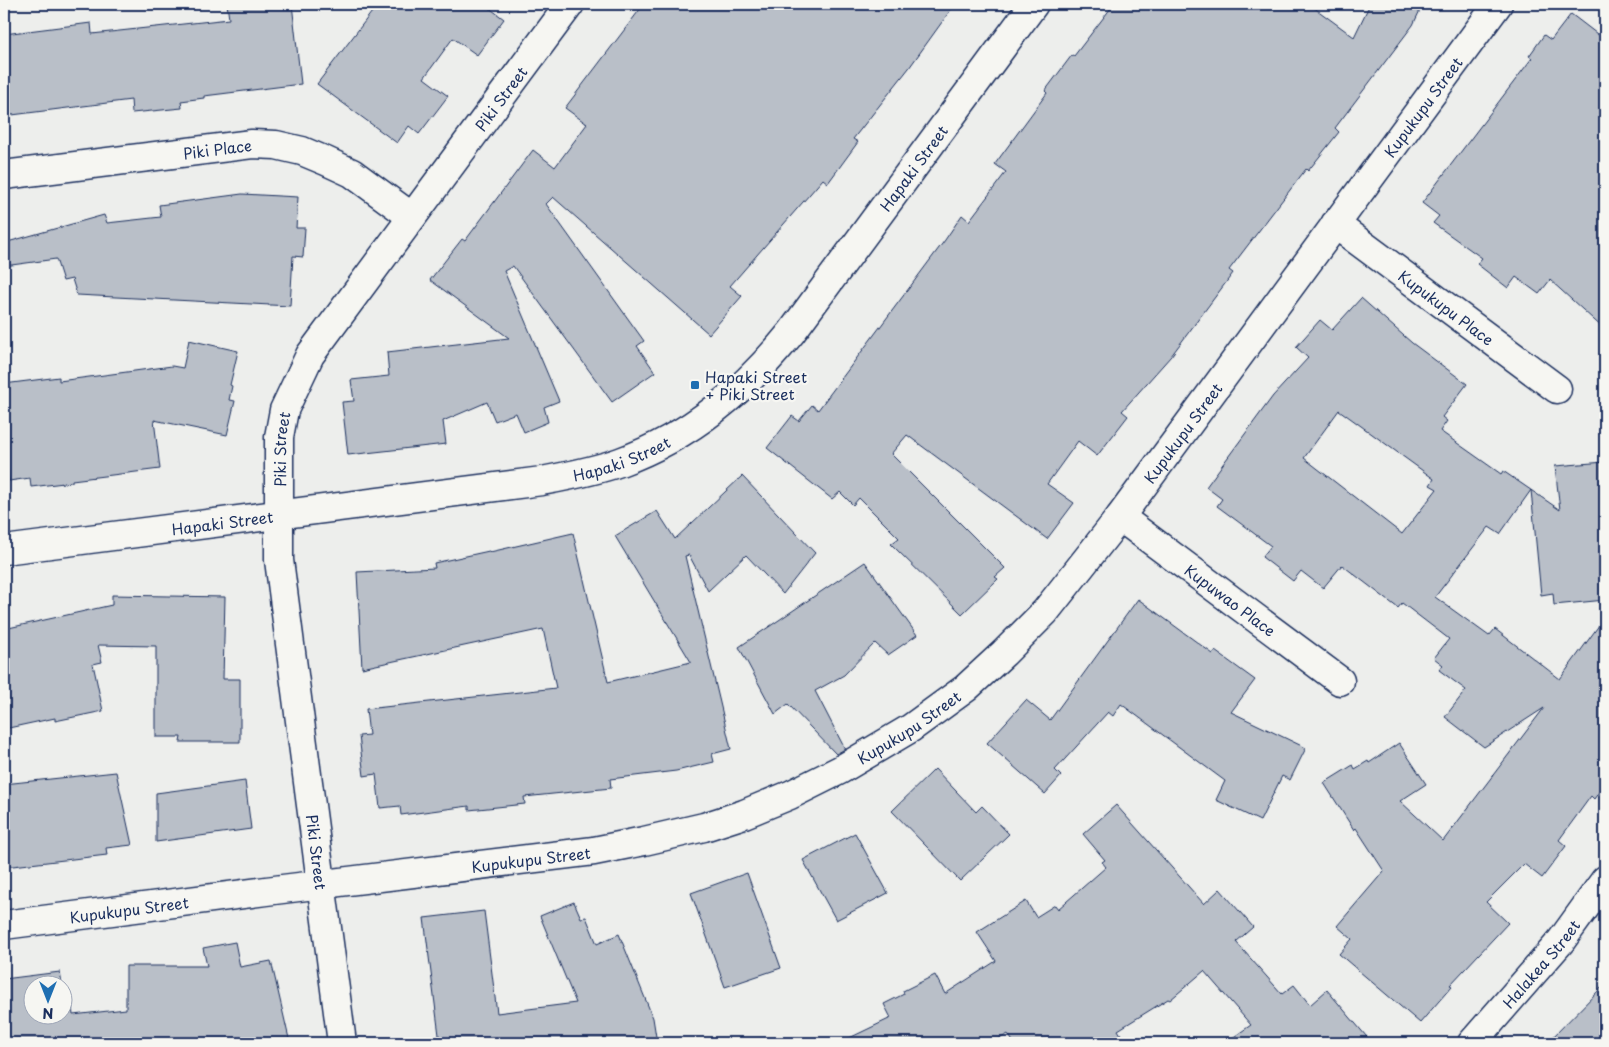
<svg xmlns="http://www.w3.org/2000/svg" width="1609" height="1047" viewBox="0 0 1609 1047" font-family="'Playpen Sans',sans-serif">
<rect width="100%" height="100%" fill="#edeeec"/>
<filter id="ink" filterUnits="userSpaceOnUse"><feTurbulence type="fractalNoise" baseFrequency=".02" numOctaves="2"/><feDisplacementMap in="SourceGraphic" scale="10" xChannelSelector="R" yChannelSelector="G"/><feConvolveMatrix kernelMatrix="1 2 1 2 8 2 1 2 1" color-interpolation-filters="sRGB"/></filter>
<g filter="url(#ink)">
<!-- building -->
<g fill="#b9bfc8" stroke="#1b2f5e" fill-rule="evenodd">
<path d="M 227,4 L 292,4 L 301,84 L 204,96 L 204,98 L 181,101 L 182,108 L 132,113 L 131,100 L 4,116 L 4,34 L 91,23 L 92,34 L 229,19 Z"/>
<path d="M 378,4 L 484,4 L 504,19 L 477,55 L 453,38 L 424,78 L 448,96 L 419,134 L 409,126 L 397,143 L 317,84 Z"/>
<path d="M 644,4 L 955,4 L 909,68 L 853,139 L 858,142 L 828,183 L 823,179 L 730,286 L 742,296 L 709,334 L 553,197 L 546,204 L 644,341 L 637,346 L 655,372 L 612,402 L 513,266 L 504,271 L 559,401 L 544,407 L 548,422 L 524,432 L 516,413 L 495,421 L 487,402 L 443,421 L 446,444 L 348,455 L 342,402 L 354,401 L 351,380 L 389,376 L 387,352 L 509,338 L 430,280 L 462,239 L 465,241 L 533,150 L 555,167 L 587,124 L 565,108 Z"/>
<path d="M 1114,4 L 1309,4 L 1354,37 L 1370,4 L 1423,4 L 1413,25 L 1335,128 L 1339,132 L 1308,171 L 1306,169 L 1229,270 L 1233,273 L 1171,356 L 1122,411 L 1128,416 L 1097,456 L 1078,441 L 1047,484 L 1074,503 L 1047,539 L 907,435 L 891,454 L 1005,568 L 995,577 L 998,579 L 962,614 L 891,544 L 899,538 L 859,498 L 853,505 L 840,492 L 832,499 L 767,448 L 792,416 L 799,421 L 812,405 L 818,410 L 945,240 L 962,215 L 969,221 L 1006,172 L 995,164 L 1047,93 L 1045,91 L 1072,55 L 1074,56 Z"/>
<path d="M 1571,14 L 1605,40 L 1605,330 L 1550,280 L 1539,294 L 1516,277 L 1508,288 L 1477,264 L 1482,258 L 1433,223 L 1439,216 L 1422,203 L 1532,58 L 1529,56 L 1544,35 L 1551,40 Z"/>
<path d="M 242,194 L 298,197 L 296,228 L 305,228 L 303,257 L 293,256 L 290,306 L 77,295 L 72,279 L 63,281 L 56,259 L 4,266 L 4,243 L 104,215 L 107,223 L 161,217 L 159,205 Z"/>
<path d="M 1361,298 L 1412,343 L 1467,384 L 1442,417 L 1447,421 L 1440,431 L 1501,474 L 1503,471 L 1560,510 L 1555,466 L 1605,462 L 1605,600 L 1554,605 L 1553,593 L 1541,595 L 1531,490 L 1500,534 L 1489,527 L 1435,597 L 1489,636 L 1495,629 L 1560,679 L 1605,617 L 1605,784 L 1594,799 L 1591,796 L 1559,840 L 1566,846 L 1542,878 L 1524,864 L 1486,902 L 1508,923 L 1450,985 L 1452,986 L 1420,1023 L 1339,954 L 1352,939 L 1337,926 L 1384,871 L 1356,828 L 1354,830 L 1324,783 L 1353,765 L 1355,769 L 1368,761 L 1369,763 L 1399,743 L 1426,784 L 1400,801 L 1443,841 L 1544,708 L 1484,747 L 1445,717 L 1466,690 L 1439,670 L 1443,665 L 1434,658 L 1449,639 L 1402,603 L 1398,608 L 1342,565 L 1323,588 L 1301,571 L 1293,581 L 1262,557 L 1271,546 L 1217,506 L 1222,499 L 1206,487 L 1273,396 L 1308,358 L 1296,347 L 1320,320 L 1332,330 ZM 1339,410 L 1434,479 L 1430,485 L 1437,489 L 1402,534 L 1304,458 Z"/>
<path d="M 189,340 L 238,351 L 230,385 L 232,386 L 229,400 L 235,401 L 227,435 L 154,420 L 160,469 L 72,480 L 72,482 L 31,487 L 30,478 L 9,481 L 4,438 L 4,384 L 59,377 L 59,381 L 172,366 L 183,368 Z"/>
<path d="M 742,476 L 815,553 L 783,594 L 746,555 L 708,591 L 689,555 L 685,556 L 731,749 L 712,754 L 714,762 L 676,771 L 610,779 L 611,788 L 524,797 L 525,804 L 469,810 L 469,806 L 401,815 L 400,806 L 380,808 L 376,774 L 364,776 L 359,736 L 369,735 L 366,709 L 556,688 L 543,629 L 362,668 L 357,572 L 435,568 L 434,563 L 489,551 L 490,552 L 573,533 L 608,682 L 691,662 L 615,536 L 657,511 L 675,539 Z"/>
<path d="M 865,562 L 917,635 L 888,655 L 875,643 L 844,675 L 815,691 L 845,749 L 836,754 L 788,704 L 775,714 L 739,647 Z"/>
<path d="M 112,595 L 225,597 L 223,679 L 240,679 L 240,742 L 180,742 L 181,737 L 156,737 L 156,646 L 98,645 L 102,662 L 93,664 L 103,711 L 55,721 L 55,718 L 4,729 L 4,629 L 112,605 Z"/>
<path d="M 1138,599 L 1213,654 L 1215,651 L 1255,680 L 1231,712 L 1306,748 L 1290,780 L 1282,776 L 1260,821 L 1216,800 L 1225,781 L 1121,704 L 1113,716 L 1108,712 L 1055,770 L 1061,776 L 1045,794 L 987,743 L 1026,700 L 1050,720 Z"/>
<path d="M 935,769 L 976,812 L 982,806 L 1009,834 L 960,881 L 892,811 Z"/>
<path d="M 116,772 L 132,845 L 106,848 L 107,855 L 4,867 L 4,784 Z"/>
<path d="M 245,781 L 251,829 L 156,842 L 156,793 Z"/>
<path d="M 1116,805 L 1204,904 L 1220,889 L 1253,927 L 1236,942 L 1282,994 L 1294,985 L 1310,1005 L 1327,990 L 1372,1043 L 1225,1043 L 1251,1025 L 1204,971 L 1170,1000 L 1168,999 L 1118,1030 L 1126,1043 L 1014,1043 L 1008,1034 L 992,1043 L 839,1043 L 891,1018 L 884,1004 L 904,994 L 903,991 L 935,975 L 945,994 L 996,961 L 977,932 L 1026,901 L 1036,917 L 1055,905 L 1058,909 L 1106,867 L 1102,862 L 1105,860 L 1083,834 Z"/>
<path d="M 855,833 L 888,893 L 836,920 L 803,860 Z"/>
<path d="M 747,873 L 781,968 L 725,987 L 691,893 Z"/>
<path d="M 574,902 L 581,918 L 586,917 L 597,944 L 619,934 L 653,1018 L 657,1043 L 440,1043 L 424,918 L 484,911 L 497,1013 L 576,1003 L 540,916 Z"/>
<path d="M 235,942 L 240,967 L 271,961 L 290,1043 L 4,1043 L 4,979 L 60,972 L 62,984 L 32,984 L 32,1014 L 62,1014 L 62,991 L 64,1000 L 71,999 L 73,1015 L 126,1009 L 126,966 L 207,966 L 203,948 Z"/>
<path d="M 1605,984 L 1605,1043 L 1547,1043 Z"/>
</g>
<g fill="none" stroke-linecap="round" stroke-linejoin="round">
<defs>
<g id="street">
<path id="s1" d="M 4,175 L 252,144 L 276,145 L 302,151 L 326,161 L 352,173 L 412,217"/>
<path id="s2" d="M 1335,224 L 1557,389"/>
<path id="s3" d="M 1120,517 L 1340,681"/>
<path id="s4" d="M 4,925 L 266,891 L 594,851 L 644,841 L 704,827 L 744,814 L 790,795 L 840,770 L 911,728 L 966,688 L 1004,653 L 1045,612 L 1120,517 L 1498,4"/>
<path id="s5" d="M 342,1043 L 279,560 L 279,437 L 284,410 L 310,355 L 570,4"/>
<path id="s6" d="M 1472,1043 L 1561,941 L 1605,880"/>
</g>
<g id="secondary">
<path id="s7" d="M 4,550 L 542,481 C 568,476 595,471 620,462 C 691,436 744,391 791,333 L 1034,4"/>
</g>
</defs>
<!-- street casing -->
<use href="#street" stroke="#1b2f5e" stroke-width="31"/>
<!-- secondary casing -->
<use href="#secondary" stroke="#1b2f5e" stroke-width="31"/>
<!-- street -->
<use href="#street" stroke="#f6f6f2" stroke-width="28"/>
<!-- secondary -->
<use href="#secondary" stroke="#f6f6f2" stroke-width="28"/>
</g>
</g>
<!-- markers -->
<rect fill="#1f6fb2" stroke="#f6f6f2" stroke-width="2" x="690" y="380" width="10" height="10" rx="2.5"/>
<g text-anchor="middle" dominant-baseline="central" stroke-width="4.5" stroke-linejoin="round" paint-order="stroke">
<!-- street labels -->
<g font-size="15" fill="#1b2f5e" stroke="#f6f6f2">
<text stroke="none"><textPath href="#s5" startOffset="1018">Piki Street</textPath></text>
<text stroke="none"><textPath href="#s4" startOffset="1746">Kupukupu Street</textPath></text>
<text stroke="none"><textPath href="#s1" startOffset="215">Piki Place</textPath></text>
<text stroke="none"><textPath href="#s7" startOffset="1045">Hapaki Street</textPath></text>
<text stroke="none"><textPath href="#s2" startOffset="139">Kupukupu Place</textPath></text>
<text stroke="none"><textPath href="#s4" startOffset="1341">Kupukupu Street</textPath></text>
<text stroke="none"><textPath href="#s5" startOffset="598">Piki Street</textPath></text>
<text stroke="none"><textPath href="#s7" startOffset="625">Hapaki Street</textPath></text>
<text stroke="none"><textPath href="#s7" startOffset="220">Hapaki Street</textPath></text>
<text stroke="none"><textPath href="#s3" startOffset="138">Kupuwao Place</textPath></text>
<text stroke="none"><textPath href="#s4" startOffset="936">Kupukupu Street</textPath></text>
<text transform="translate(317 852) rotate(83)">Piki Street</text>
<text stroke="none"><textPath href="#s4" startOffset="531">Kupukupu Street</textPath></text>
<text stroke="none"><textPath href="#s4" startOffset="126">Kupukupu Street</textPath></text>
<text stroke="none"><textPath href="#s6" startOffset="105">Halakea Street</textPath></text>
</g>
<!-- poi labels -->
<g font-size="15" fill="#1b2f5e" stroke="#f6f6f2" text-anchor="start">
<text x="705" y="376">Hapaki Street<tspan x="705" dy="17">+ Piki Street</tspan></text>
</g>
</g>
<!-- margin -->
<rect width="1609" height="1047" fill="none" stroke="#f6f6f2" stroke-width="20"/>
<rect x="10" y="10" width="1589" height="1027" fill="none" stroke="#1b2f5e" stroke-width="2" filter="url(#ink)"/>
<!-- north arrow -->
<g transform="translate(48 1000) rotate(180)"><circle r="24" fill="#f6f6f2" stroke="#9ea6b7"/>
<path d="M0-4L9 19L0 12L-9 19Z" fill="#1f6fb2"/>
<text y="-8" font-size="14" font-weight="bold" text-anchor="middle" fill="#1b2f5e">N</text>
</g>
</svg>
